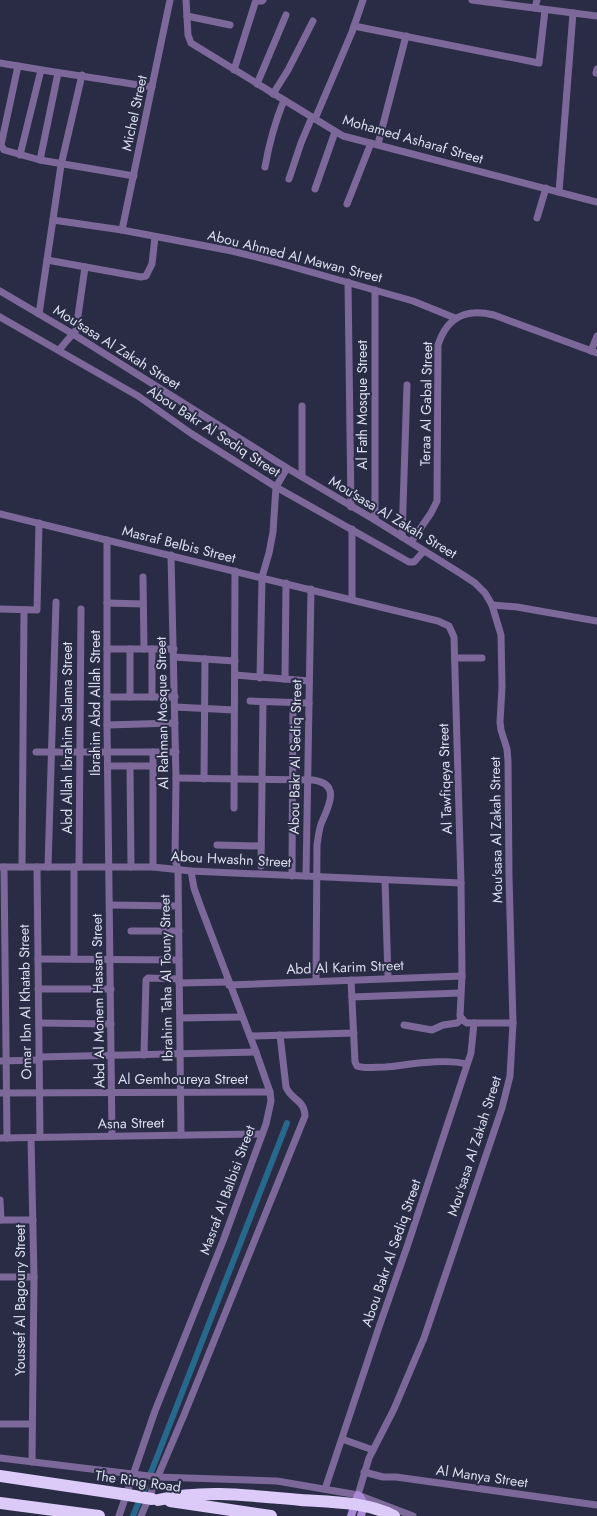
<svg xmlns="http://www.w3.org/2000/svg" width="597" height="1516" viewBox="0 0 597 1516" font-family="Jost,sans-serif">
<rect width="100%" height="100%" fill="#2a2c46"/>
<g fill="none" stroke-linecap="round" stroke-linejoin="round">
<!-- canal -->
<g stroke="#27698c" stroke-width="6">
<path d="M 150,1475 L 287,1123"/>
<path d="M 133,1516 L 145,1487"/>
</g>
<!-- minor -->
<g stroke="#7c6999" stroke-width="7">
<path d="M 186,0 L 188,35 L 191,43 L 343,136 L 597,202"/>
<path d="M 472,0 L 597,16"/>
<path d="M 535,8 L 537,0"/>
<path d="M 187,16 L 230,25"/>
<path d="M 354,26 L 539,63 L 545,10"/>
<path d="M 0,63 C 51,72 102,79 152,87"/>
<path d="M 18,66 L 1,145 L 4,150 L 40,160 L 134,176"/>
<path d="M 234,70 L 255,3 L 256,1 L 262,1 L 263,0"/>
<path d="M 596,73 L 597,69"/>
<path d="M 257,84 L 286,15"/>
<path d="M 273,94 L 288,70 L 313,21"/>
<path d="M 315,119 L 352,32 L 363,0"/>
<path d="M 378,144 L 406,36"/>
<path d="M 20,155 L 41,70"/>
<path d="M 40,160 L 58,73"/>
<path d="M 265,167 C 269,144 275,122 284,100"/>
<path d="M 289,179 L 301,143 L 312,117"/>
<path d="M 315,189 L 335,132"/>
<path d="M 559,192 L 573,13"/>
<path d="M 347,204 L 371,143"/>
<path d="M 537,218 L 546,188"/>
<path d="M 53,220 L 122,230 L 232,251 L 272,261 L 413,301 L 455,318"/>
<path d="M 122,230 L 170,0"/>
<path d="M 47,260 L 141,277 L 146,276 L 152,264 L 155,237"/>
<path d="M 348,282 L 351,507"/>
<path d="M 375,290 L 375,520"/>
<path d="M 0,291 L 73,334 L 287,468 L 375,520 L 463,575 L 475,583 L 485,593 L 492,605 L 501,635 L 502,687 L 500,722 L 501,730 L 507,749 L 508,761 L 509,877 L 513,1023 L 510,1076 L 502,1108 L 424,1338 L 394,1409 L 369,1458 L 358,1495"/>
<path d="M 39,314 L 61,165 L 82,75"/>
<path d="M 0,317 L 138,396 L 192,434 L 276,487 L 409,562 L 414,562 L 424,551"/>
<path d="M 59,350 L 76,330 L 85,267"/>
<path d="M 591,351 L 597,336"/>
<path d="M 302,406 L 302,476"/>
<path d="M 0,514 L 438,621 L 449,626 L 454,637 L 461,883 L 462,976 L 460,1016 L 464,1021 L 467,1023 L 513,1023"/>
<path d="M 352,529 L 352,599"/>
<path d="M 402,537 L 407,385"/>
<path d="M 107,540 L 107,725 L 112,1136"/>
<path d="M 411,542 L 431,513 L 437,501 L 438,345 C 447,317 466,308 494,315 L 597,353"/>
<path d="M 171,555 L 176,778 L 175,859 L 178,870 L 181,1135"/>
<path d="M 143,577 L 144,649"/>
<path d="M 107,603 L 143,604"/>
<path d="M 492,605 L 517,607 L 597,621"/>
<path d="M 0,609 L 37,610 L 39,523"/>
<path d="M 107,649 L 174,649"/>
<path d="M 130,649 L 130,697"/>
<path d="M 152,649 L 152,697"/>
<path d="M 174,657 L 235,661"/>
<path d="M 455,658 L 482,658"/>
<path d="M 235,675 L 309,681"/>
<path d="M 260,678 L 262,577 L 269,553 L 273,532 L 276,487 L 287,468"/>
<path d="M 285,679 L 286,583"/>
<path d="M 107,697 L 175,697"/>
<path d="M 250,701 L 309,703"/>
<path d="M 175,707 L 234,710"/>
<path d="M 107,725 L 175,723"/>
<path d="M 36,752 L 176,752"/>
<path d="M 153,752 L 153,867"/>
<path d="M 108,766 L 153,766"/>
<path d="M 130,766 L 131,867"/>
<path d="M 176,778 L 313,780 C 342,784 328,807 321,824 C 319,830 318,838 317,845 L 316,981"/>
<path d="M 204,779 L 205,659"/>
<path d="M 234,808 L 235,571"/>
<path d="M 217,845 L 261,846"/>
<path d="M 261,866 L 263,702"/>
<path d="M 0,867 L 153,867 L 191,871 L 461,883"/>
<path d="M 4,867 L 7,1138"/>
<path d="M 22,867 L 24,610"/>
<path d="M 37,867 L 40,1137"/>
<path d="M 48,867 L 56,602"/>
<path d="M 74,867 L 74,959"/>
<path d="M 79,867 L 81,609"/>
<path d="M 292,876 L 293,703"/>
<path d="M 306,876 L 311,589"/>
<path d="M 385,880 L 388,978"/>
<path d="M 110,905 L 178,906"/>
<path d="M 131,931 L 179,931"/>
<path d="M 38,959 L 179,960"/>
<path d="M 351,980 L 355,1062 L 357,1066 C 364,1069 376,1067 385,1067 C 407,1065 446,1058 466,1064"/>
<path d="M 179,983 L 228,982"/>
<path d="M 229,985 L 462,976"/>
<path d="M 38,989 L 111,989"/>
<path d="M 352,997 L 460,993"/>
<path d="M 180,1018 L 242,1017"/>
<path d="M 39,1023 L 111,1024"/>
<path d="M 404,1025 L 432,1030 L 443,1025 L 457,1023 L 462,1019"/>
<path d="M 250,1036 L 354,1033"/>
<path d="M 144,1055 L 146,980 L 148,978 L 179,979"/>
<path d="M 39,1057 L 256,1052"/>
<path d="M 0,1061 L 39,1060"/>
<path d="M 0,1093 L 270,1092"/>
<path d="M 0,1138 L 262,1134"/>
<path d="M 31,1138 L 34,1277 L 32,1462"/>
<path d="M 0,1200 L 1,1220"/>
<path d="M 0,1220 L 33,1220"/>
<path d="M 0,1277 L 34,1277"/>
<path d="M 0,1424 L 32,1424"/>
<path d="M 342,1439 L 373,1450"/>
<path d="M 0,1458 L 157,1477 L 277,1481 L 358,1495 L 413,1516"/>
<path d="M 364,1472 L 383,1477 L 396,1477 L 597,1505"/>
<path d="M 325,1489 L 379,1327 L 408,1244 L 471,1053 L 474,1023"/>
<path d="M 119,1516 L 155,1411 L 223,1241 L 266,1124 L 271,1101 L 270,1092 L 256,1052 L 200,905 L 194,888 L 191,871"/>
<path d="M 141,1516 L 184,1415 L 305,1116 C 305,1100 291,1100 286,1087 L 280,1035"/>
</g>
<!-- secondary -->
<path stroke="#a989d5" stroke-width="8" d="M 351,1516 L 358,1495 C 365,1501 363,1508 361,1516"/>
<!-- motorway -->
<g stroke="#dccaf9" stroke-width="12">
<path d="M 0,1476 L 122,1494"/>
<path d="M 158,1500 C 206,1489 253,1496 301,1500 C 331,1502 367,1502 394,1516"/>
<path d="M 170,1501 L 271,1516"/>
<path d="M 0,1503 L 99,1516"/>
</g>
<!-- motorway-bridge -->
<path stroke="#dccaf9" stroke-width="12" d="M 122,1494 L 152,1499"/>
</g>
<g text-anchor="middle" dominant-baseline="central" stroke-width="4" stroke-linejoin="round" paint-order="stroke">
<!-- street labels -->
<g font-size="14" fill="#dbdeef" stroke="#2a2c46">
<text transform="translate(134 113) rotate(-78)">Michel Street</text>
<text transform="translate(413 139) rotate(16)">Mohamed Asharaf Street</text>
<text transform="translate(295 256) rotate(14)">Abou Ahmed Al Mawan Street</text>
<text transform="translate(117 347) rotate(32)">Mou'sasa Al Zakah Street</text>
<text transform="translate(426 404) rotate(-89)">Teraa Al Gabal Street</text>
<text transform="translate(362 405) rotate(-90)">Al Fath Mosque Street</text>
<text transform="translate(214 431) rotate(33)">Abou Bakr Al Sediq Street</text>
<text transform="translate(393 517) rotate(31)">Mou'sasa Al Zakah Street</text>
<text transform="translate(179 544) rotate(14)">Masraf Belbis Street</text>
<text transform="translate(95 703) rotate(-90)">Ibrahim Abd Allah Street</text>
<text transform="translate(162 713) rotate(-91)">Al Rahman Mosque Street</text>
<text transform="translate(67 738) rotate(-90)">Abd Allah Ibrahim Salama Street</text>
<text transform="translate(295 757) rotate(-89)">Abou Bakr Al Sediq Street</text>
<text transform="translate(445 779) rotate(-92)">Al Tawfiqeya Street</text>
<text transform="translate(496 830) rotate(-91)">Mou'sasa Al Zakah Street</text>
<text transform="translate(231 859) rotate(3)">Abou Hwashn Street</text>
<text transform="translate(345 967) rotate(-2)">Abd Al Karim Street</text>
<text transform="translate(166 978) rotate(-91)">Ibrahim Taha Al Touny Street</text>
<text transform="translate(98 1001) rotate(-91)">Abd Al Monem Hassan Street</text>
<text transform="translate(25 1002) rotate(-91)">Omar Ibn Al Khatab Street</text>
<text x="183" y="1079">Al Gemhoureya Street</text>
<text transform="translate(131 1123) rotate(-1)">Asna Street</text>
<text transform="translate(474 1146) rotate(-72)">Mou'sasa Al Zakah Street</text>
<text transform="translate(227 1190) rotate(-70)">Masraf Al Balbisi Street</text>
<text transform="translate(391 1253) rotate(-71)">Abou Bakr Al Sediq Street</text>
<text transform="translate(20 1300) rotate(-90)">Youssef Al Bagoury Street</text>
<text transform="translate(482 1476) rotate(8)">Al Manya Street</text>
<text transform="translate(138 1481) rotate(8)">The Ring Road</text>
</g>
</g>
</svg>
